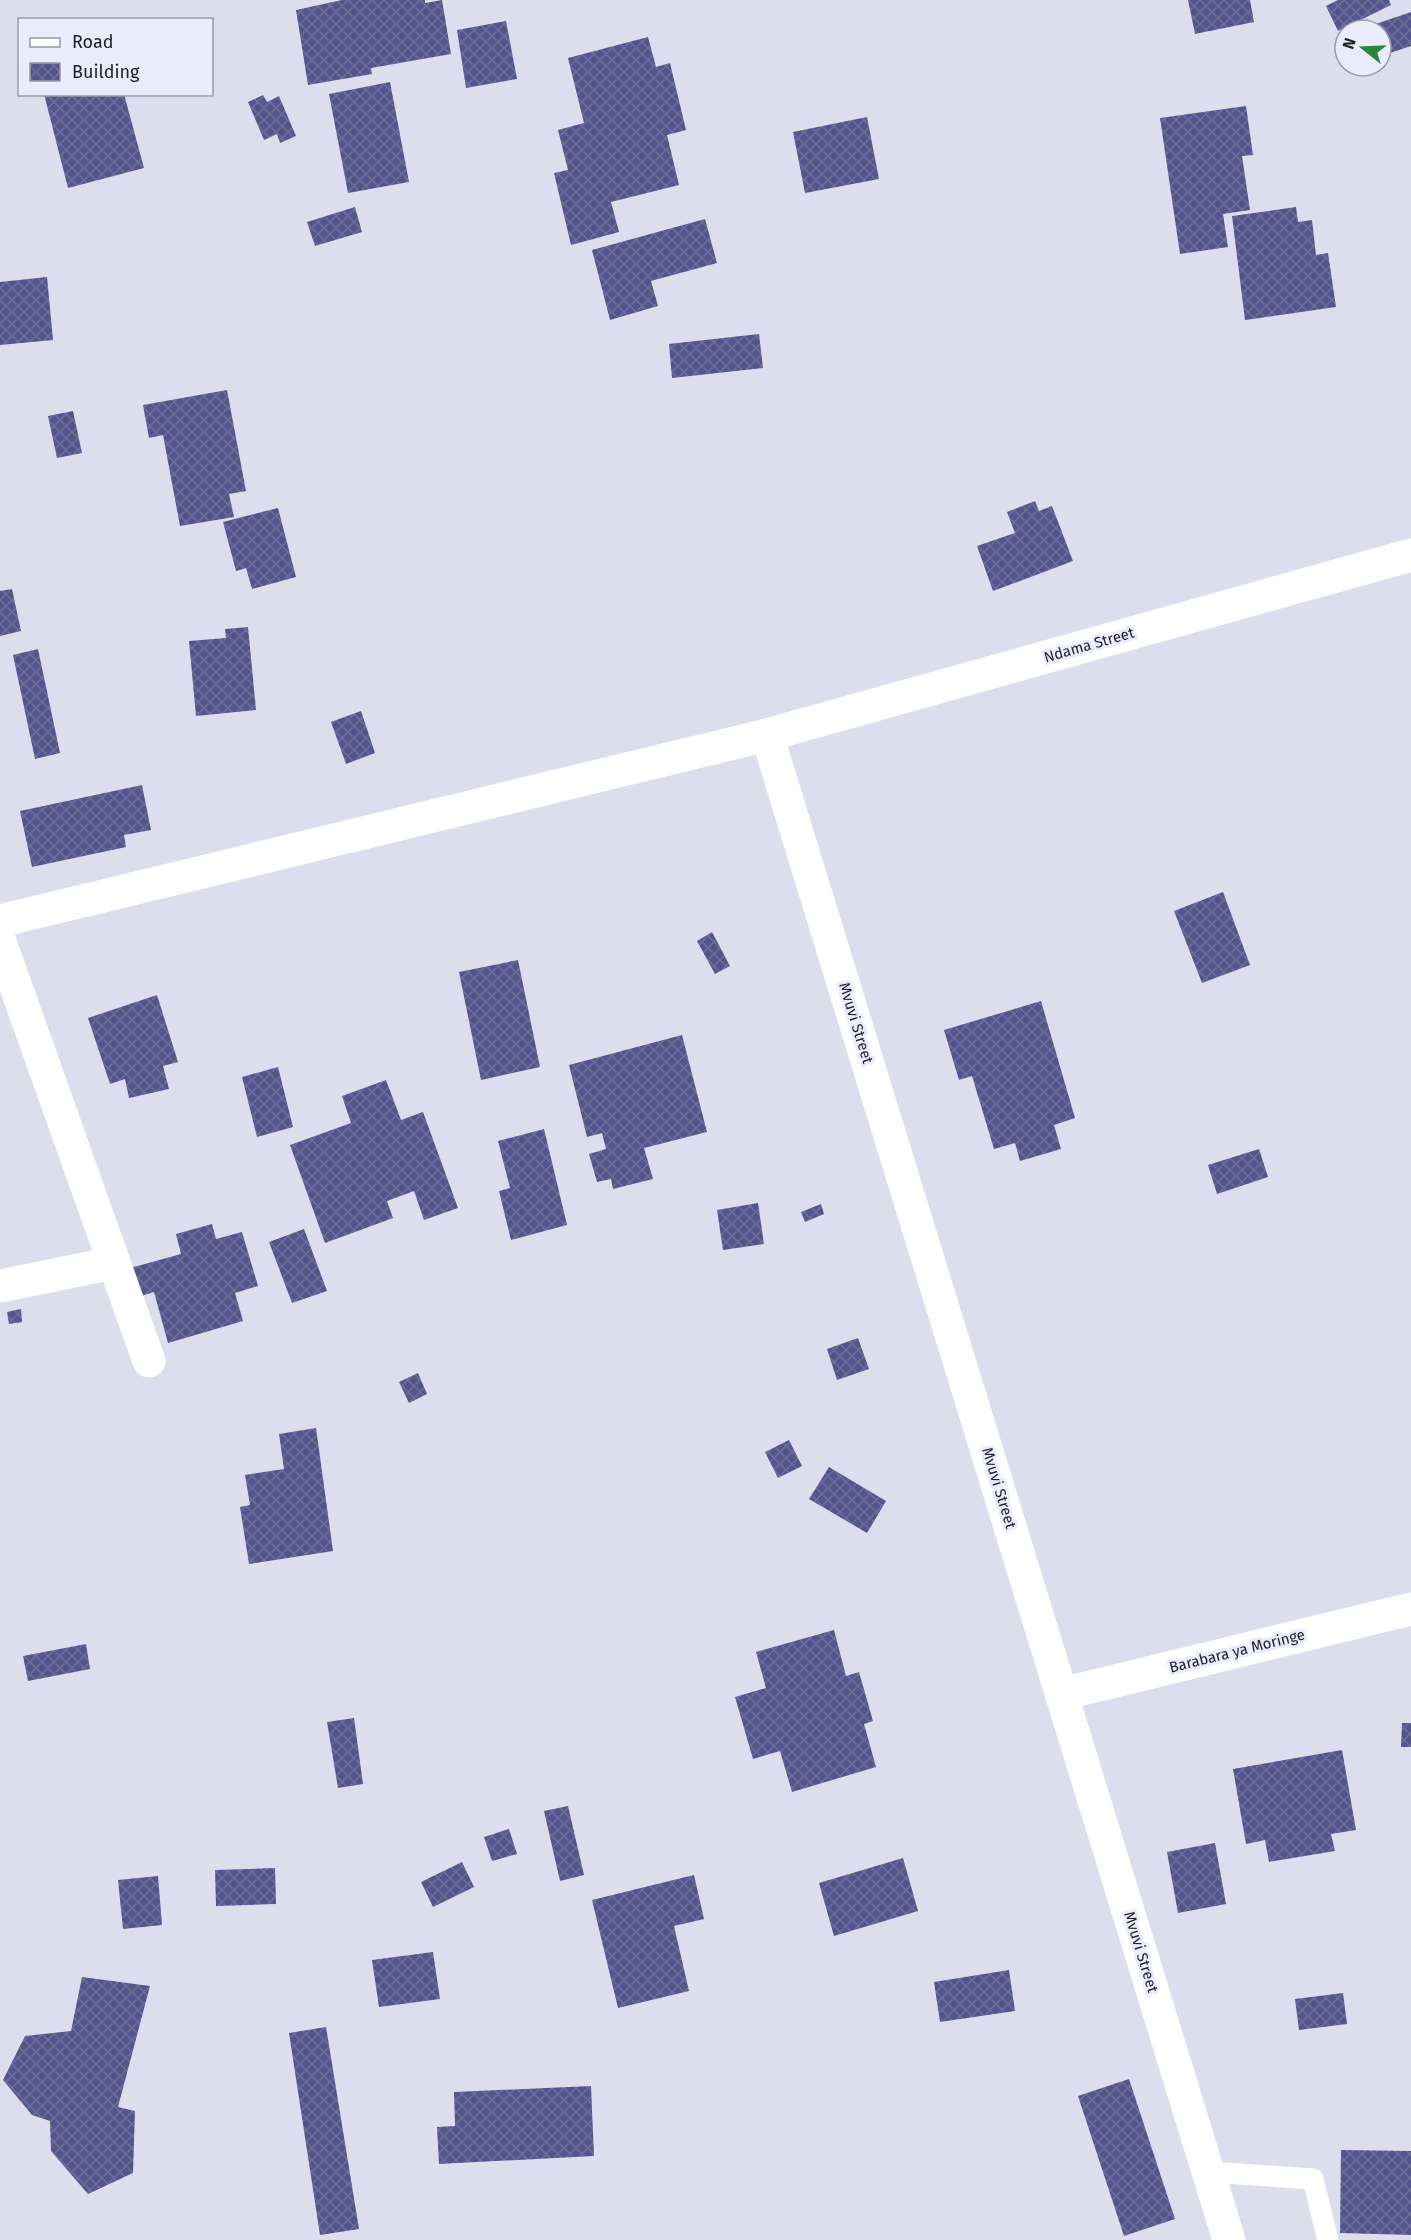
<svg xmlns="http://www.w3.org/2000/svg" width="1411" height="2240" viewBox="0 0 1411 2240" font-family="'Fira Sans',sans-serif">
<defs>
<pattern id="building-cross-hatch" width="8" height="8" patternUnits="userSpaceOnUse" patternTransform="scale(1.5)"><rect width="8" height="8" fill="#53558c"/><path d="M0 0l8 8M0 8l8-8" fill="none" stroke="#6d6f98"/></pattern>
</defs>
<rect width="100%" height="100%" fill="#dcdeee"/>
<!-- building -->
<g fill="url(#building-cross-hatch)">
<path d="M 342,0 L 425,0 L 425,3 L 442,0 L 451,54 L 371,68 L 372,74 L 308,85 L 296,10 Z"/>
<path d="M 1188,0 L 1250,0 L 1254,22 L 1195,34 Z"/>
<path d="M 1338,0 L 1389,0 L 1391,5 L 1338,31 L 1326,6 Z"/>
<path d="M 1411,12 L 1411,46 L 1381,56 L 1381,30 L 1358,30 Z"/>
<path d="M 506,21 L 517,79 L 466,88 L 457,30 Z"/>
<path d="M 648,37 L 656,67 L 670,63 L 686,130 L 667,135 L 679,185 L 611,202 L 619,232 L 571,245 L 554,173 L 568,170 L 558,130 L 584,123 L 568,58 Z"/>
<path d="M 390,82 L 409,182 L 348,193 L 329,94 Z"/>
<path d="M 44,94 L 124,94 L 144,168 L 68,188 Z"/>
<path d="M 263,95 L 267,102 L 279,96 L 296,136 L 280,143 L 277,134 L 264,140 L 248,102 Z"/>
<path d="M 1246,106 L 1253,155 L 1242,156 L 1250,210 L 1223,214 L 1228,247 L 1180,254 L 1160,118 Z"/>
<path d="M 867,117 L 879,179 L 805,193 L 793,132 Z"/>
<path d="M 355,207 L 362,232 L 315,246 L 307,222 Z"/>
<path d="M 1296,207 L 1298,222 L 1312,220 L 1316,255 L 1328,253 L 1336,307 L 1245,320 L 1232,216 Z"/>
<path d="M 705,219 L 717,263 L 651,281 L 658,306 L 610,320 L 592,250 Z"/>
<path d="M 47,277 L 53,340 L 0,345 L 0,282 Z"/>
<path d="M 759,334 L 763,368 L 672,378 L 669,344 Z"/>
<path d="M 227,390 L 246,491 L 229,494 L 234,517 L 180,526 L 163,435 L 149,438 L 143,405 Z"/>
<path d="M 73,411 L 82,453 L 57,458 L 48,416 Z"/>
<path d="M 1035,501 L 1039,511 L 1052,506 L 1073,561 L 993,591 L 977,546 L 1015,533 L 1007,512 Z"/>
<path d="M 278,508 L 296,577 L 252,589 L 246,568 L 236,571 L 223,522 Z"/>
<path d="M 12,589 L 21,631 L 0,636 L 0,591 Z"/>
<path d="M 248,627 L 256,710 L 196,716 L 189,641 L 226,638 L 225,629 Z"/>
<path d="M 38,649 L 60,753 L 35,759 L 13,655 Z"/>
<path d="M 361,711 L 375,753 L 346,764 L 331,722 Z"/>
<path d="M 142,785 L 151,830 L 124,835 L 126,847 L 32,867 L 20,811 Z"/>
<path d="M 1223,892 L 1250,965 L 1202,983 L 1174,911 Z"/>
<path d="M 712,932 L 730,966 L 715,974 L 697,941 Z"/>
<path d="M 518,960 L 540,1067 L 481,1080 L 459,972 Z"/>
<path d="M 157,995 L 178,1062 L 163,1066 L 169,1089 L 129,1098 L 125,1079 L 110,1084 L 88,1018 Z"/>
<path d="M 1041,1001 L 1075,1118 L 1054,1125 L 1061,1149 L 1020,1161 L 1015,1143 L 994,1149 L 972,1076 L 959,1080 L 944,1030 Z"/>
<path d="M 682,1035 L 707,1132 L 644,1148 L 653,1179 L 613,1189 L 611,1179 L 597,1182 L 589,1154 L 606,1149 L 602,1133 L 587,1137 L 569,1065 Z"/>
<path d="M 278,1067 L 293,1127 L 257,1137 L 242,1077 Z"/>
<path d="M 386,1080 L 401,1120 L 423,1112 L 458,1208 L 424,1220 L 414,1191 L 387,1201 L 393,1218 L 325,1243 L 290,1145 L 351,1123 L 342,1096 Z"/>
<path d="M 544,1129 L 567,1225 L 511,1240 L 499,1191 L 510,1188 L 498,1141 Z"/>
<path d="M 1259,1149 L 1268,1177 L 1217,1194 L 1208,1165 Z"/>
<path d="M 758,1203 L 764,1244 L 723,1250 L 717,1210 Z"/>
<path d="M 821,1204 L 824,1214 L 805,1222 L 801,1212 Z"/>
<path d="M 212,1224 L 216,1239 L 242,1232 L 258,1286 L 235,1293 L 243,1321 L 168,1343 L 154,1292 L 132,1299 L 123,1270 L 181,1254 L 176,1234 Z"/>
<path d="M 304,1229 L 327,1291 L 292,1303 L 269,1242 Z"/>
<path d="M 21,1309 L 22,1322 L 9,1324 L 7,1312 Z"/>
<path d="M 858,1338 L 869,1369 L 837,1380 L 827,1349 Z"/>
<path d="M 418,1373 L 427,1394 L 409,1403 L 399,1382 Z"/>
<path d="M 316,1428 L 333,1551 L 249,1564 L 240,1507 L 250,1505 L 245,1475 L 284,1469 L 279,1434 Z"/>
<path d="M 789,1440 L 802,1466 L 778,1478 L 765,1452 Z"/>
<path d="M 829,1467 L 886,1501 L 867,1533 L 809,1499 Z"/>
<path d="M 834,1630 L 846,1676 L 859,1672 L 873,1721 L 864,1724 L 876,1767 L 792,1792 L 780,1751 L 753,1759 L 735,1697 L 766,1688 L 756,1652 Z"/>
<path d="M 86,1644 L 90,1669 L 28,1681 L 23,1656 Z"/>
<path d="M 354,1718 L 363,1784 L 338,1788 L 327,1722 Z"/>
<path d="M 1402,1723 L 1411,1723 L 1411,1747 L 1401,1747 Z"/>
<path d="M 1342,1750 L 1356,1830 L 1331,1834 L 1335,1851 L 1269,1862 L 1265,1840 L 1246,1844 L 1233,1769 Z"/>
<path d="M 568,1806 L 584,1875 L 560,1881 L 544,1811 Z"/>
<path d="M 509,1829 L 517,1854 L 492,1861 L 484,1837 Z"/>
<path d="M 1215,1843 L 1226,1904 L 1178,1913 L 1167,1852 Z"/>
<path d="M 903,1858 L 918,1911 L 834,1936 L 819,1883 Z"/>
<path d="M 462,1862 L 474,1887 L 433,1907 L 421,1882 Z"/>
<path d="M 275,1868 L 276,1904 L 216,1906 L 215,1870 Z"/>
<path d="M 694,1875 L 704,1919 L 674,1926 L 689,1991 L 618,2008 L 592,1900 Z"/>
<path d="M 158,1876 L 162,1925 L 123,1929 L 118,1880 Z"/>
<path d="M 433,1952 L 440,1999 L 379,2007 L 372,1960 Z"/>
<path d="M 1009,1970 L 1015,2011 L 940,2022 L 934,1982 Z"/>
<path d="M 82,1977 L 150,1986 L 118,2107 L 135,2111 L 133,2173 L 88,2194 L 51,2151 L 50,2121 L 32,2115 L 3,2080 L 25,2036 L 71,2031 Z"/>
<path d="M 1343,1993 L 1347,2024 L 1299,2030 L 1295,1999 Z"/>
<path d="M 326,2027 L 359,2229 L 320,2235 L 289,2033 Z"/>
<path d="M 1129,2079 L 1175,2219 L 1124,2236 L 1078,2096 Z"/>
<path d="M 591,2086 L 594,2156 L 439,2164 L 437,2127 L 455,2126 L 454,2092 Z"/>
<path d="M 1341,2150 L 1411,2151 L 1411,2235 L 1340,2233 Z"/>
</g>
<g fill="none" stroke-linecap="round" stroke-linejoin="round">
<!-- lane -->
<path stroke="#fff" stroke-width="21" d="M 1209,2172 L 1313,2179 L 1328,2240"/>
<!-- street -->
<g stroke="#fff" stroke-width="33">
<path d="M 767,735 L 1229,2240"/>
<path d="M 0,921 L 767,735 L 1411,555"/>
<path d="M 0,942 L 149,1361"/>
<path d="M 0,1286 L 113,1263"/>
<path d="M 1062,1694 L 1411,1609"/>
</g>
</g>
<g text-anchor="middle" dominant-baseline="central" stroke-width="6" stroke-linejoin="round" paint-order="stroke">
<!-- street labels -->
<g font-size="15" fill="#1f2025" stroke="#eaebfb">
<text transform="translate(1089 645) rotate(-16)">Ndama Street</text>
<text transform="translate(856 1023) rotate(73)">Mvuvi Street</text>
<text transform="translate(999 1488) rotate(73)">Mvuvi Street</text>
<text transform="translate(1237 1651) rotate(-14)">Barabara ya Moringe</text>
<text transform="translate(1141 1952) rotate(73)">Mvuvi Street</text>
</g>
</g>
<!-- legend -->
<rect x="18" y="18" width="195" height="78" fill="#eaebfb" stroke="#999aa5" stroke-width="1.5"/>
<rect x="30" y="38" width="30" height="9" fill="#ffffff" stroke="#999aa5" stroke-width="1.5"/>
<text x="72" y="48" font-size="18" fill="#1f2025">Road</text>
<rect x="30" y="63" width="30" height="18" fill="url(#building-cross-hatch)" stroke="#999aa5" stroke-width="1.5"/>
<text x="72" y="78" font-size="18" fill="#1f2025">Building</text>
<!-- north arrow -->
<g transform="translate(1363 48) rotate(288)"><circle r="28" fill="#eaebfb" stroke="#999aa5" stroke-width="1.5"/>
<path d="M0-4.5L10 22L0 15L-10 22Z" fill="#2b8738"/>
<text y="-9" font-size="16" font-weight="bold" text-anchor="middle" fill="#1f2025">N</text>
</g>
</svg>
